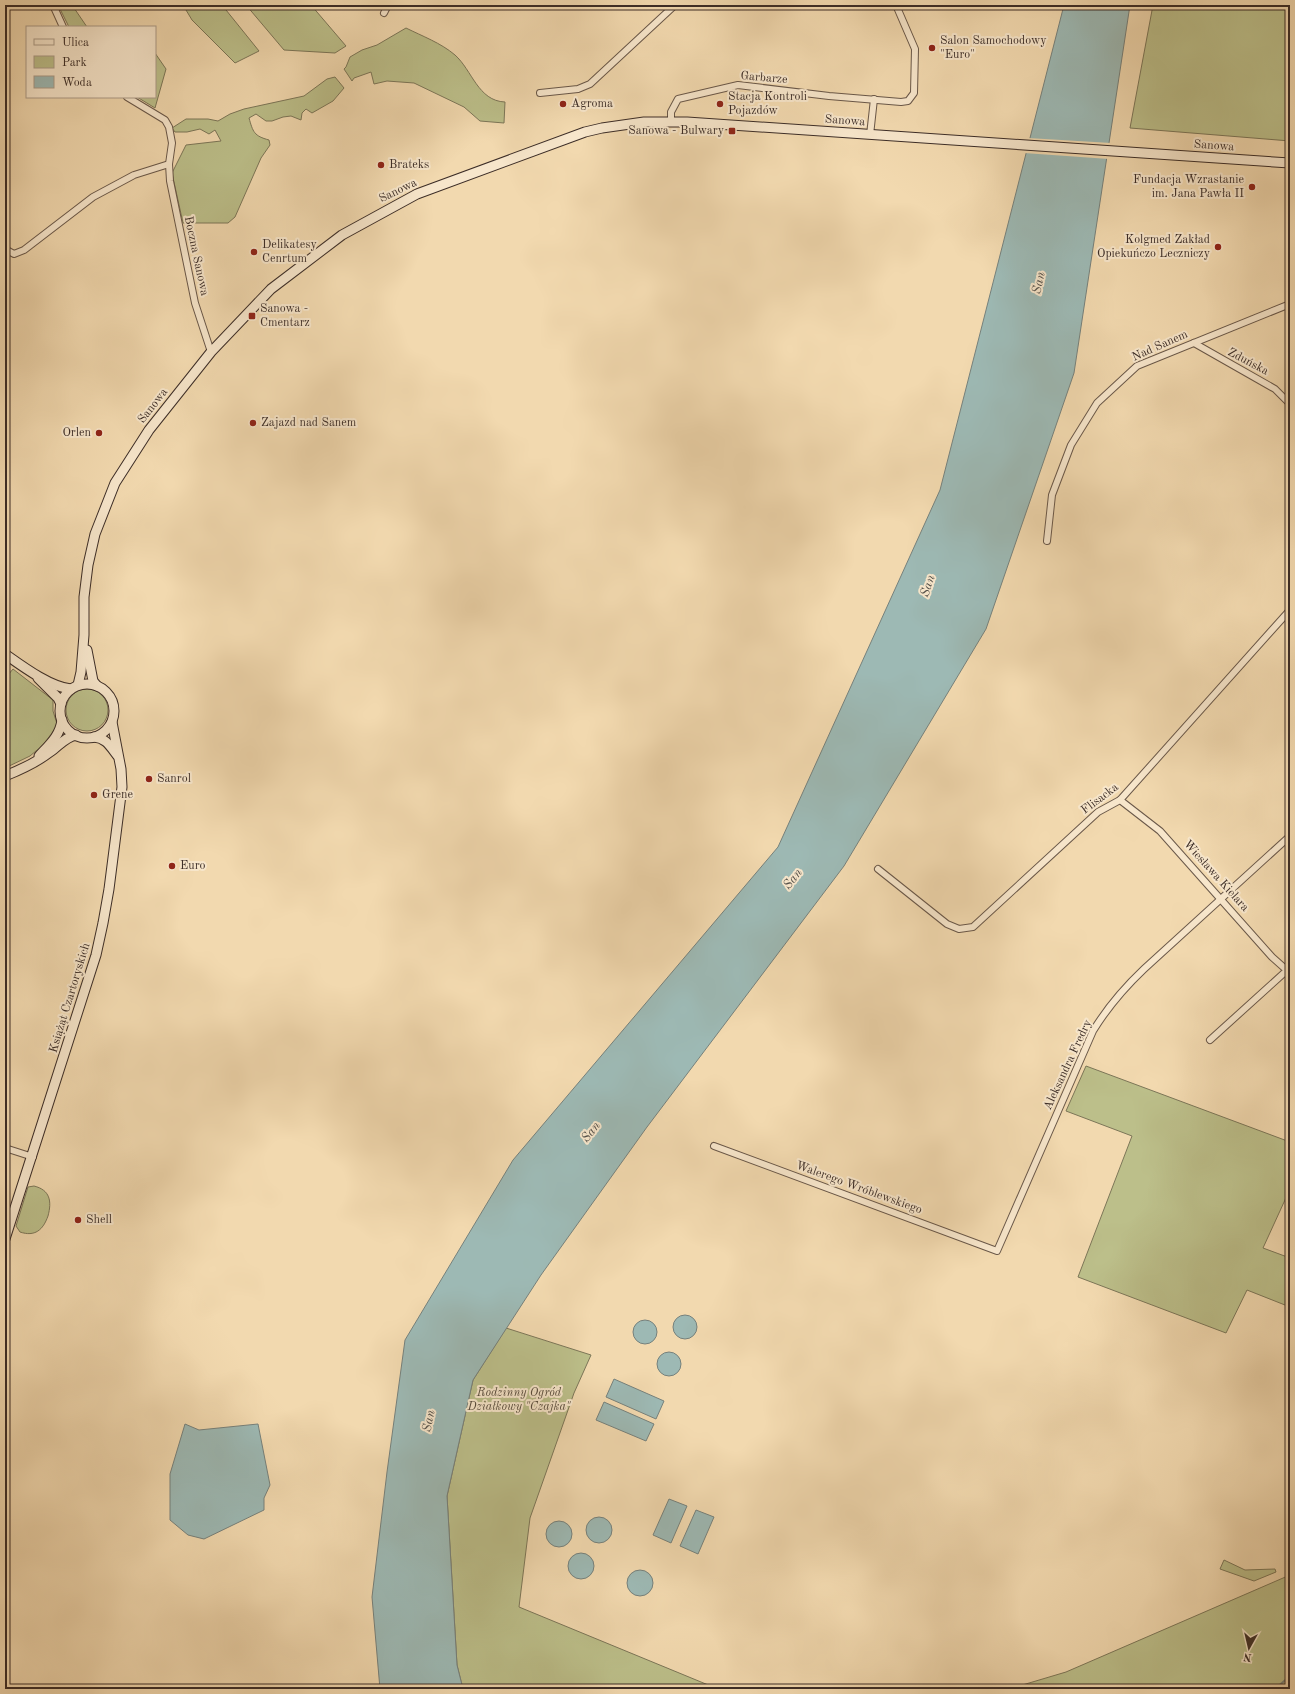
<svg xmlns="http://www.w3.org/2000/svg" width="1295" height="1694" viewBox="0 0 1295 1694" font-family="'Old Standard TT',serif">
<rect width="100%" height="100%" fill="#f2d9af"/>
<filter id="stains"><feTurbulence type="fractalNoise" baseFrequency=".005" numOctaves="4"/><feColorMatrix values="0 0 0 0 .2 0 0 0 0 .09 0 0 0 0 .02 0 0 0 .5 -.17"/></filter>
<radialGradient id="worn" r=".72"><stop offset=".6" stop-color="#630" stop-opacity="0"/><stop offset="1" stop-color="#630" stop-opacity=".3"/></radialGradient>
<!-- green -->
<g fill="#bcbf8a" stroke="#7c7658">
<path d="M 58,5 L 72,5 L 87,27 L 69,27 Z"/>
<path d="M 183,5 L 222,5 L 259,51 L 235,63 L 192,20 Z"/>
<path d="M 246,5 L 311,5 L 346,46 L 335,53 L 284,50 Z"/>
<path d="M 1153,5 L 1290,5 L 1290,141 L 1130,128 Z"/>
<path d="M 406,28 C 422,36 441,43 455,55 C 472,70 478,101 505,102 L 504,123 L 480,121 L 464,107 L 414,83 L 387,81 L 374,84 L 371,72 L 354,78 L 352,81 L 344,69 L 346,67 L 350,57 L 362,50 L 377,45 Z"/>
<path d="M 155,53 L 166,69 L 155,108 L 137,97 L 155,97 Z"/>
<path d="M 335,77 L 344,88 L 333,101 L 312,113 L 306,109 L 302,113 L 301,120 L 291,116 L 283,117 L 272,121 L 266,121 L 256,114 L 249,118 C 253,132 254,136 269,140 L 270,145 L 261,158 L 235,217 L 228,223 L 183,223 L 172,173 L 186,145 L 221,141 L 215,130 L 209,134 L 200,129 L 187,132 L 175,132 L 172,128 L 186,119 L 208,119 L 218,121 L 230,114 L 244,109 L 304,96 L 327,79 Z"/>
<path d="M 13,669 L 53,700 L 53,711 L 57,724 L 55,729 L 43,745 L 30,756 L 5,768 L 5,703 L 7,706 L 9,704 L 5,701 L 5,684 L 10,678 L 8,675 Z"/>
<circle cx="87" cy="710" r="21"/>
<path d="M 1086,1066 L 1290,1142 L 1290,1189 L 1263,1248 L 1290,1258 L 1290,1307 L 1247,1290 L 1226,1333 L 1078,1277 L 1132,1136 L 1066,1111 Z"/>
<path d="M 34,1186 C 50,1190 52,1201 48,1216 C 43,1230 35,1237 20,1232 L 16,1226 L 28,1187 Z"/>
<path d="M 506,1328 L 591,1355 L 574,1393 L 530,1518 L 519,1607 L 718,1689 L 463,1689 L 457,1665 L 447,1496 L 473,1380 Z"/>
<path d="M 1224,1560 L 1245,1570 L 1275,1569 L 1276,1572 L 1254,1581 L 1220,1569 Z"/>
<path d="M 1290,1575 L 1290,1689 L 1009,1689 L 1066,1672 Z"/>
</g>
<!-- water -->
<g fill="#9db9b4" stroke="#76817c">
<path d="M 1064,5 L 1130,5 L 1074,373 L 986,629 L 844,866 L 647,1127 L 541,1275 L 473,1380 L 447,1496 L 457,1665 L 463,1689 L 380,1689 L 372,1597 L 387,1472 L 405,1340 L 513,1160 L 778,847 L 940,490 Z"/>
<circle cx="685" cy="1327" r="12"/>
<circle cx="645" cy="1332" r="12"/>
<circle cx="669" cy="1364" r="12"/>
<path d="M 614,1379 L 664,1401 L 656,1419 L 606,1397 Z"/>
<path d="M 604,1402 L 654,1424 L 646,1441 L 596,1420 Z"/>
<path d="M 185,1424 L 199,1430 L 258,1424 L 270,1485 L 264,1498 L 264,1510 L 204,1539 L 188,1535 L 170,1520 L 170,1474 Z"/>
<path d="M 669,1499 L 687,1506 L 671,1543 L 653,1535 Z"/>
<path d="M 696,1510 L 714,1517 L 698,1554 L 680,1546 Z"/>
<circle cx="599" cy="1530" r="13"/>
<circle cx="559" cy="1534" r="13"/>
<circle cx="581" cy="1566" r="13"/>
<circle cx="640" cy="1583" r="13"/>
</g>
<!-- pier -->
<path fill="#f2d9af" d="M 1028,138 L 1111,143 L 1109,159 L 1024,153 Z"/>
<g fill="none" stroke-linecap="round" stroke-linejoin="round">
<!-- stream -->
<path stroke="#76817c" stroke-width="2" d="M 1275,1689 L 1290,1676"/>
<defs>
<g id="street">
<path d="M 53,5 L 63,27"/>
<path d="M 384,13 L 388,5"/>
<path d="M 540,93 L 578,89 L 590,84 L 675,5"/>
<path d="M 127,97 L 165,120 L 169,127 L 172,143 L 169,164 L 170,181 L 195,303 L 211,352"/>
<path d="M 671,122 L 671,112 L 678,99 L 738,85 L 829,96 L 901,102 L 908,101 L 914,93 L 915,49 L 896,5"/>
<path d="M 870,135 L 874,99"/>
<path d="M 5,249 L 14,254 L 24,250 L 93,197 L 134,175 L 169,164"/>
<path d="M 1194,343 L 1275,389 L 1290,404"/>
<path d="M 1047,541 L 1052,495 L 1071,445 L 1097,403 L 1137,366 L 1290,304"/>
<path d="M 1120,800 L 1160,831 L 1272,957 L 1290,973"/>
<path d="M 878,869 L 947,924 L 959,929 L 973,927 L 1098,812 L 1120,800 L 1290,610"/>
<path d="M 1210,1040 L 1284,973 L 1290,971"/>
<path d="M 714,1146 L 997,1251 L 1093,1031 C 1107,1008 1124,988 1144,969 L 1290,836"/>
<path d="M 5,1148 L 33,1157"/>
</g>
<g id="secondary">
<path d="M 87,650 L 93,681 L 97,686"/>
<path d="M 5,654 C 22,666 50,687 71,689"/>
<path d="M 38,678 L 58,698 L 61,704"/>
<circle cx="87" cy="711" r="27"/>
<path d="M 78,685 L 81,672 L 84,635 L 84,597 L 88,565 L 95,534 L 115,483 L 149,430 L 211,352 L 271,289 L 342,235 L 417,194 L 585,132 L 602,128 L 644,122 L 687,122 L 1290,163"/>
<path d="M 94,737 C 106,738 110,746 117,755"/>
<path d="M 39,756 C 49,745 60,736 62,720"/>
<path d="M 5,776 C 20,770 37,762 50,752 C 59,746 65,737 76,735"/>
<path d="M 5,1239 L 96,955 L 103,923 L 109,889 L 122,787 L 121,769 L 112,722"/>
</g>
</defs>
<!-- street casing -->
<use href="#street" stroke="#6a5849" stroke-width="8"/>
<!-- secondary casing -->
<use href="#secondary" stroke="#3c2d27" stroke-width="11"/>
<!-- street -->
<use href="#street" stroke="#f7e6cb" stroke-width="6"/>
<!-- secondary -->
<use href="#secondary" stroke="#f7e6cb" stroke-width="9"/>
</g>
<!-- markers -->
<g fill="#8f2418" stroke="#f7e6cb" stroke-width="1.5">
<circle cx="932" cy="48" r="4"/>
<circle cx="563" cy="104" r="4"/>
<circle cx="720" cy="104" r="4"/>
<rect x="728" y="127" width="8" height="8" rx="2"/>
<circle cx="381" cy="165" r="4"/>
<circle cx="1252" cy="187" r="4"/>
<circle cx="1218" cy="247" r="4"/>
<circle cx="254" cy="252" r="4"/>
<rect x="248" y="312" width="8" height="8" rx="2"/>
<circle cx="253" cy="423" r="4"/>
<circle cx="99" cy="433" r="4"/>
<circle cx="149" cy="779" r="4"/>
<circle cx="94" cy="795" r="4"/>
<circle cx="172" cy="866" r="4"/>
<circle cx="78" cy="1220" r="4"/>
</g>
<g text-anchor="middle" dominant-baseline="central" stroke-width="4" stroke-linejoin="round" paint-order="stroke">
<!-- poi labels -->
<g font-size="12" fill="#3c2d27" stroke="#f7e6cb" text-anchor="start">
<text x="940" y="41">Salon Samochodowy<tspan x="940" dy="14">"Euro"</tspan></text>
<text x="728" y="97">Stacja Kontroli<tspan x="728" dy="14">Pojazdów</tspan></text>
<text x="571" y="104">Agroma</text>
<text x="724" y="131" text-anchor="end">Sanowa - Bulwary</text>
<text x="389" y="165">Brateks</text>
<text x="1244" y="180" text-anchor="end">Fundacja Wzrastanie<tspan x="1244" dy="14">im. Jana Pawła II</tspan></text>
<text x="1210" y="240" text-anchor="end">Kolgmed Zakład<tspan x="1210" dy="14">Opiekuńczo Leczniczy</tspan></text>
<text x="262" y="245">Delikatesy<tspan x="262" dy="14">Cenrtum</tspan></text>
<text x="260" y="309">Sanowa -<tspan x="260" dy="14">Cmentarz</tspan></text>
<text x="261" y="423">Zajazd nad Sanem</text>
<text x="91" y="433" text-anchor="end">Orlen</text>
<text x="157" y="779">Sanrol</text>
<text x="102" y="795">Grene</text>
<text x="180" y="866">Euro</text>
<text x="86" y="1220">Shell</text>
</g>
<!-- street labels -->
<g font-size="12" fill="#3c2d27" stroke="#f7e6cb">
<text transform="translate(764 78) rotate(5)">Garbarze</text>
<text transform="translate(845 121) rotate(4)">Sanowa</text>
<text transform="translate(1214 146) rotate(4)">Sanowa</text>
<text transform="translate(398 191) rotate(-26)">Sanowa</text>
<text transform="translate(196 256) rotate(78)">Boczna Sanowa</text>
<text transform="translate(1160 346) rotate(-24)">Nad Sanem</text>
<text transform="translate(1248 362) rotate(28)">Zduńska</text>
<text transform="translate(153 406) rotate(-52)">Sanowa</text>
<text transform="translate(1100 799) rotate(-37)">Flisacka</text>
<text transform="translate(1216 876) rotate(48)">Wiesława Kielara</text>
<text transform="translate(70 998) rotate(-73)">Książąt Czartoryskich</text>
<text transform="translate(1068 1065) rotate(-65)">Aleksandra Fredry</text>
<text transform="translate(859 1188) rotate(20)">Walerego Wróblewskiego</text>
</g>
<!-- park labels -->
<g font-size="12" font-style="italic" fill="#564a3b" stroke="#f7e6cb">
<text x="519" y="1393">Rodzinny Ogród<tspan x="519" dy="14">Działkowy "Czajka"</tspan></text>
</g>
<!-- water labels -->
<g font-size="13" font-style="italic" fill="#54504a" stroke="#f7e6cb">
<text transform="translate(1039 283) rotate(-78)">San</text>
<text transform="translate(928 586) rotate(-71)">San</text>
<text transform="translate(793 879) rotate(-52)">San</text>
<text transform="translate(591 1132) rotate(-51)">San</text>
<text transform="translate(429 1421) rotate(-79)">San</text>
</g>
</g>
<!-- margin -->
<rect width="1295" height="1694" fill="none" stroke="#f2d9af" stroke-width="20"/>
<rect x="6" y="6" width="1283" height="1682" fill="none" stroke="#3c2d27" stroke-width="2"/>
<rect x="10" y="10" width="1275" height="1674" fill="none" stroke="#3c2d27"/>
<!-- legend -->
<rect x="26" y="26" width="130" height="72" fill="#f7e6cb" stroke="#ac9c89"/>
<rect x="34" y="39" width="20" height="6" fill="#f7e6cb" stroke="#ac9c89"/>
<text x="62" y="46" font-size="12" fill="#3c2d27">Ulica</text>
<rect x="34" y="56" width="20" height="12" fill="#bcbf8a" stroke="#ac9c89"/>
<text x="62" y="66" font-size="12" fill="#3c2d27">Park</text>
<rect x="34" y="76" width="20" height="12" fill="#9db9b4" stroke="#ac9c89"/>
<text x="62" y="86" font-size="12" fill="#3c2d27">Woda</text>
<!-- north arrow -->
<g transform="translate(1249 1648) rotate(188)" stroke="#f7e6cb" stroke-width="3" paint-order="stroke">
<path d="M0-3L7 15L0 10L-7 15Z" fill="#3c2d27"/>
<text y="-6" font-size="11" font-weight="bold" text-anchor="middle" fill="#3c2d27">N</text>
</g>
<rect width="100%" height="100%" filter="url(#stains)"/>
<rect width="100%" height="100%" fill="url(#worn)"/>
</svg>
